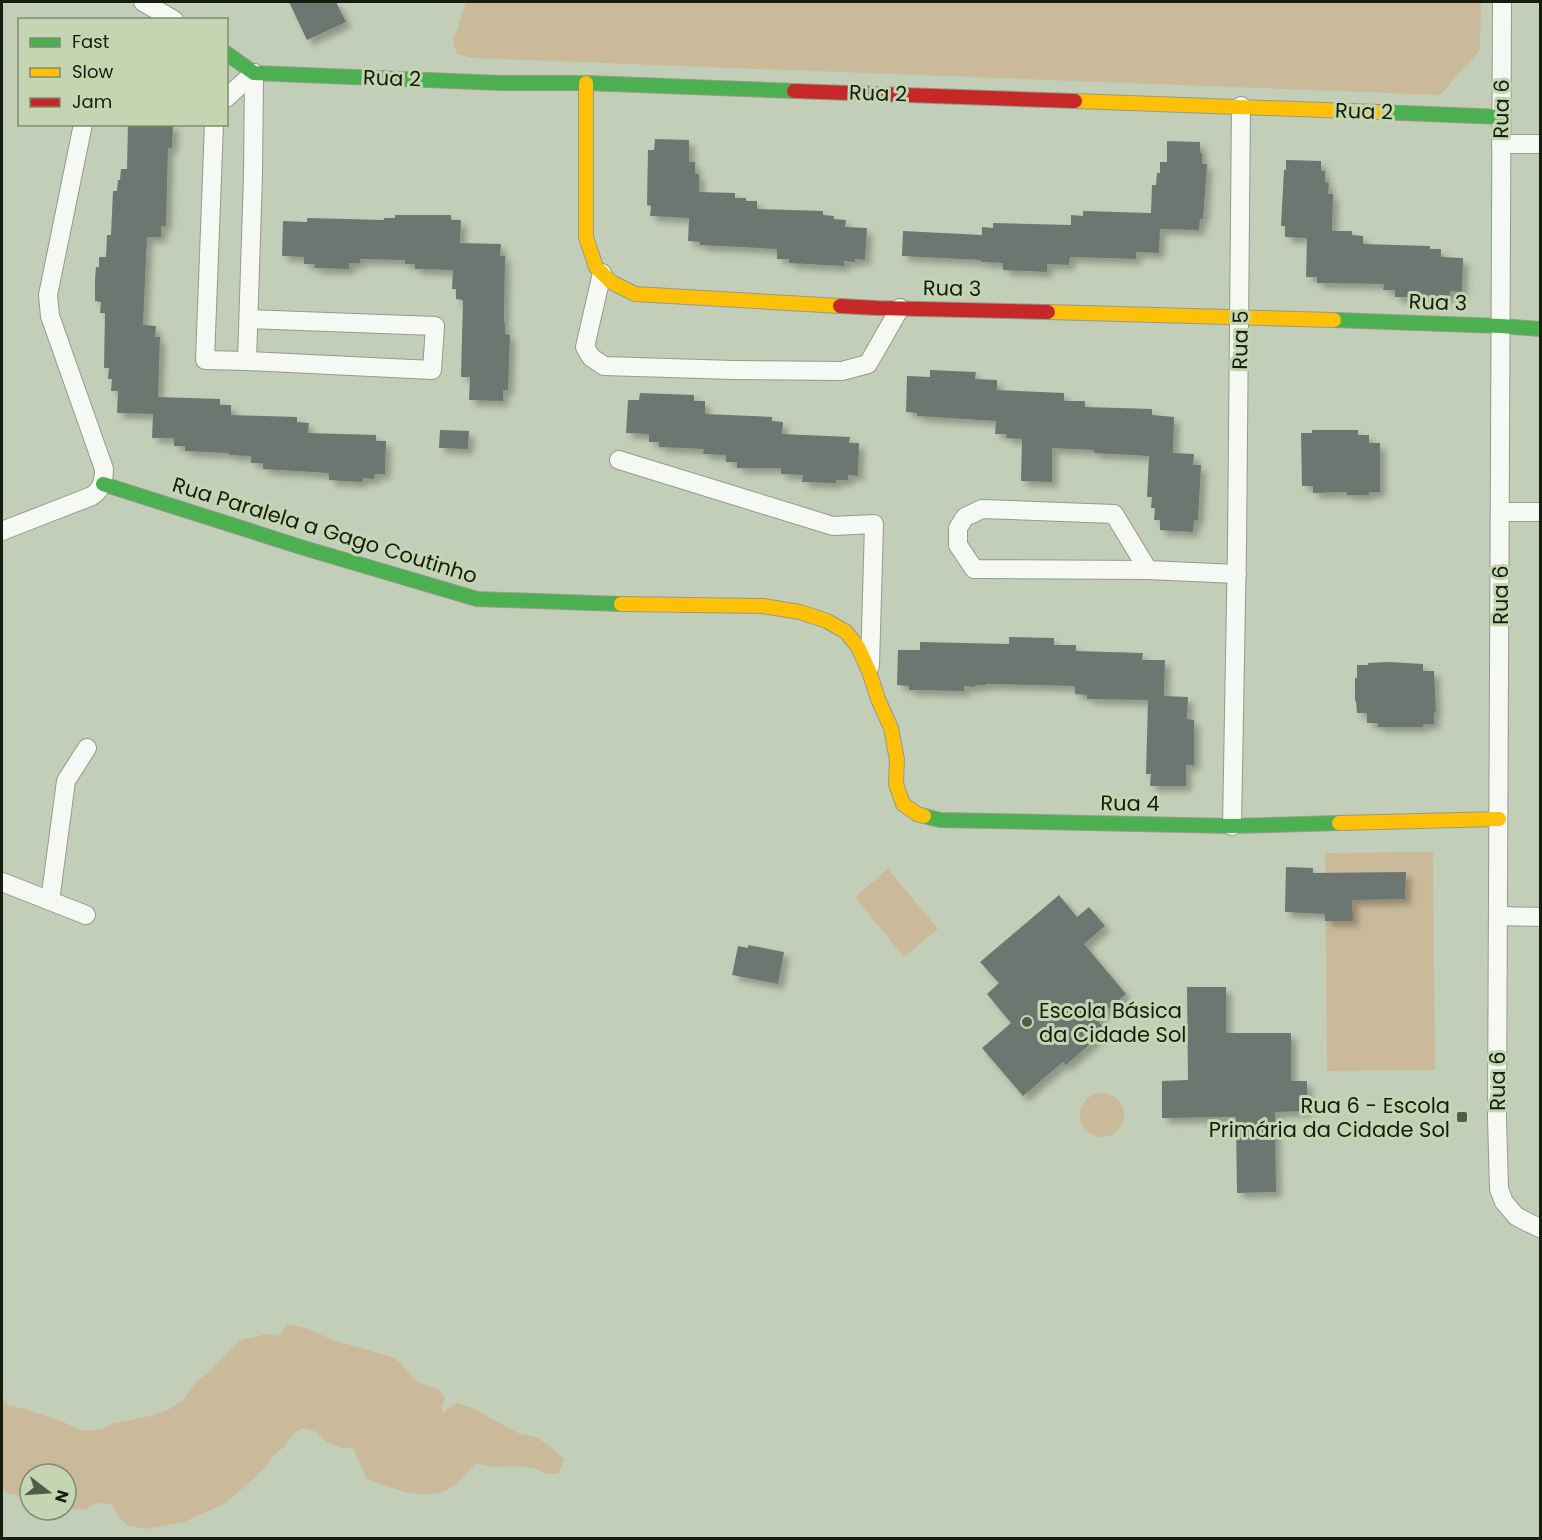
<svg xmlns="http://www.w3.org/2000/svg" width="1542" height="1540" viewBox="0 0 1542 1540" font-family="Poppins,sans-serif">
<defs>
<filter id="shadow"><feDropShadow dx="5.5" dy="5.5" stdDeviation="3" flood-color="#0004"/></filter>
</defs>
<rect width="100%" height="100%" fill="#c3ceb9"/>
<!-- green -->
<g fill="#caba99">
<path d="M 466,2 L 1481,2 L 1480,50 L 1440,95 L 473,58 L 457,54 L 453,42 Z"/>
<path d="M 1433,852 L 1435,1070 L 1327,1071 L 1325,853 Z"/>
<path d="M 888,869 L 938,929 L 904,957 L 855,897 Z"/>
<circle cx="1102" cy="1115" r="22"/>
<path d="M 288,1324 L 305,1328 L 336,1341 L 392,1357 L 401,1363 L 410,1375 L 420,1383 L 438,1389 L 445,1398 L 441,1407 L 443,1413 L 456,1403 L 470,1407 L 518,1433 L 538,1438 L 556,1451 L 564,1460 L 558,1474 L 546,1474 L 534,1468 L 513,1466 L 494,1467 L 476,1463 C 468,1472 456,1487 445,1491 C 419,1501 391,1487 367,1479 L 353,1448 L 342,1448 L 328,1443 L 317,1432 L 303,1428 L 295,1432 L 284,1447 L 274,1455 L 264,1469 L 226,1503 L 184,1522 L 145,1529 L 127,1525 L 117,1515 L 112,1504 L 96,1503 L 84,1510 L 70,1508 L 66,1506 L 66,1474 L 30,1474 L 30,1497 L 9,1494 L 2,1489 L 2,1397 L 8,1405 L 28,1410 L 61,1421 L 83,1431 L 103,1429 L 110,1424 L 150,1416 L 170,1409 L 185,1398 L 196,1382 L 210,1371 L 241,1340 L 266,1334 L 280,1336 Z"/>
</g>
<!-- building -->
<g fill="#6d7772" filter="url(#shadow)">
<path d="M 289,2 L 336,2 L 346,22 L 307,40 Z"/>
<path d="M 128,124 L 173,124 L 172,148 L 168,148 L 166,226 L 161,226 L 161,237 L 147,237 L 143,325 L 156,326 L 155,337 L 160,337 L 158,397 L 220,399 L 220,405 L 231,405 L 231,415 L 297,417 L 297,422 L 309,423 L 308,433 L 376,435 L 376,441 L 386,441 L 385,474 L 375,474 L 374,479 L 363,478 L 362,482 L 329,480 L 329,473 L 263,469 L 263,463 L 251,463 L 251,456 L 229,455 L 229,453 L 185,451 L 185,446 L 174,446 L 174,438 L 152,438 L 153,414 L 117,413 L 118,391 L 111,391 L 112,379 L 108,379 L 109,368 L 104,368 L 105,313 L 100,313 L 101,302 L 95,301 L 95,279 L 96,267 L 99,267 L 99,257 L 106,257 L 107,235 L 111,235 L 113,191 L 117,191 L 118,180 L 120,180 L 121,169 L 127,169 Z"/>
<path d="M 655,139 L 689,140 L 689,162 L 695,162 L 695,174 L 699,174 L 699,192 L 735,193 L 735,198 L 746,198 L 746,201 L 757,201 L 757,209 L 823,211 L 823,215 L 834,216 L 834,219 L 846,220 L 845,227 L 867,228 L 865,260 L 855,259 L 855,262 L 844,261 L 844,266 L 789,263 L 789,259 L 777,259 L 777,249 L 700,245 L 700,242 L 688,241 L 689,218 L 650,216 L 651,206 L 647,205 L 648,150 L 654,150 Z"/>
<path d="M 1167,141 L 1200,142 L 1200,153 L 1202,153 L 1202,164 L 1207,164 L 1203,219 L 1200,219 L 1199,230 L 1160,229 L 1159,253 L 1136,252 L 1136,259 L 1070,257 L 1069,265 L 1047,264 L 1047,272 L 1003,270 L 1003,263 L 981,262 L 981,260 L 902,256 L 903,231 L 982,235 L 982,227 L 993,228 L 993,223 L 1071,225 L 1071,215 L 1083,216 L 1083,211 L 1151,213 L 1152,185 L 1156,185 L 1157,173 L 1160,173 L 1160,162 L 1167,162 Z"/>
<path d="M 1286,160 L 1321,161 L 1321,171 L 1325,171 L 1325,182 L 1329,183 L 1328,194 L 1333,194 L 1332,231 L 1352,231 L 1352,235 L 1363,236 L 1363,244 L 1430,246 L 1430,249 L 1441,249 L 1441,257 L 1463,258 L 1462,292 L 1450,291 L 1450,298 L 1395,297 L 1395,290 L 1383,290 L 1384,284 L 1317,283 L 1317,277 L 1306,277 L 1307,238 L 1285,237 L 1285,226 L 1281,226 L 1284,170 L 1286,170 Z"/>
<path d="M 395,215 L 451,215 L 451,220 L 461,220 L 460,243 L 501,244 L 500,256 L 505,256 L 504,323 L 505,323 L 505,334 L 510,335 L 508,390 L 503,390 L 503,401 L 469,400 L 470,377 L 461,377 L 463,300 L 456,299 L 456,289 L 452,289 L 453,270 L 415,269 L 415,264 L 405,264 L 405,260 L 360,259 L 360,263 L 349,263 L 349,269 L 314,268 L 315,264 L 304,264 L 304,257 L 282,256 L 283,221 L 307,222 L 307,218 L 384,220 L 384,218 L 395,218 Z"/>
<path d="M 930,370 L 976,372 L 975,379 L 997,380 L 997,390 L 1064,393 L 1064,401 L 1085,401 L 1085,407 L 1152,409 L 1152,415 L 1174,417 L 1173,453 L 1194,454 L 1193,465 L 1201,465 L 1198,520 L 1194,520 L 1193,532 L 1160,530 L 1160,520 L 1154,520 L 1155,508 L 1151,508 L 1152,497 L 1147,497 L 1149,456 L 1094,453 L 1094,450 L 1052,448 L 1052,482 L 1021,481 L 1022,439 L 1006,438 L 1007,434 L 995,434 L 996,421 L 917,416 L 917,413 L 906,412 L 907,376 L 930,377 Z"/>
<path d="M 640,393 L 694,395 L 694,401 L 705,401 L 705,414 L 772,417 L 772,421 L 783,422 L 782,434 L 850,437 L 849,443 L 859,443 L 858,476 L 848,475 L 848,480 L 836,480 L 836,483 L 802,482 L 803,475 L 781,474 L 781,468 L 737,468 L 737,462 L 726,462 L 726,455 L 703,454 L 704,449 L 659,447 L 659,442 L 649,442 L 649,434 L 626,433 L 628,400 L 639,400 Z"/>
<path d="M 440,430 L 469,431 L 468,449 L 439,448 Z"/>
<path d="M 1312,430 L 1358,430 L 1358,435 L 1369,435 L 1369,443 L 1380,443 L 1380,492 L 1369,492 L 1369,495 L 1347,495 L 1347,492 L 1313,493 L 1313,486 L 1302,486 L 1301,433 L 1312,433 Z"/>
<path d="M 1009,637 L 1054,638 L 1054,645 L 1076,645 L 1076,651 L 1143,653 L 1142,660 L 1165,660 L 1164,696 L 1188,697 L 1187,719 L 1194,720 L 1194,765 L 1186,765 L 1186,786 L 1150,786 L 1151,774 L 1146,774 L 1148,700 L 1087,699 L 1087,695 L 1075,694 L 1075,686 L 986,684 L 986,685 L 975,685 L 975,687 L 964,686 L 964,691 L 909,690 L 909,686 L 897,685 L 898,650 L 920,650 L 920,642 L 1009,644 Z"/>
<path d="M 1389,662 L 1423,664 L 1423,671 L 1434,671 L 1436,712 L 1434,712 L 1434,724 L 1423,724 L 1423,727 L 1378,727 L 1378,723 L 1367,723 L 1367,713 L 1357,713 L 1356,701 L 1355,701 L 1355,678 L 1357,678 L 1357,665 L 1368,665 L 1368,663 Z"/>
<path d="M 1286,867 L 1313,868 L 1313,873 L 1406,872 L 1405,899 L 1352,900 L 1353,921 L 1325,921 L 1325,914 L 1285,912 Z"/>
<path d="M 1059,895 L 1077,917 L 1089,907 L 1105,926 L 1084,944 L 1126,994 L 1096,1019 L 1106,1030 L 1066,1065 L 1063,1062 L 1023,1096 L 982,1048 L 1011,1023 L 987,994 L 999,983 L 980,962 Z"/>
<path d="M 748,945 L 784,952 L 778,984 L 732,975 L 738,946 L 748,948 Z"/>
<path d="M 1187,987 L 1226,987 L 1226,1033 L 1291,1033 L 1291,1081 L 1307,1081 L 1307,1111 L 1275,1112 L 1276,1192 L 1237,1193 L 1236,1117 L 1162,1118 L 1162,1081 L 1188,1080 Z"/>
</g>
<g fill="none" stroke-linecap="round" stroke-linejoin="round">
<defs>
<g id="street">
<path d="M 143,2 L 174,20"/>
<path d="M 1502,2 L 1497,1118 L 1499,1189 L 1504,1202 L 1516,1216 L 1527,1222 L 1540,1228"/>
<path d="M 226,98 L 254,73"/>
<path d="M 214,124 L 205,360 L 247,361 L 432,370 L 435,326 L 249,319"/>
<path d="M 1501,144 L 1540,144"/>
<path d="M 602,273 L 585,347 L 591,357 L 604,366 L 733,370 L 842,371 L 868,364 L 900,308"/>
<path d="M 247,361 L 253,175 L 254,73"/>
<path d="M 619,460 L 833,526 L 874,524 L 870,666"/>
<path d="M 1501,512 L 1540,512"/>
<path d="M 2,531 L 92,496 C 102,489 104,481 104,469 L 50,316 L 48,295 L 83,124"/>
<path d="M 1148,570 L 1114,514 L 982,509 L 965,517 L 958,528 L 958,545 L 974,569 L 1148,570 L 1237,574"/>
<path d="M 1232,826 L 1237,546 L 1241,106"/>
<path d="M 2,882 L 86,915"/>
<path d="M 50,901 L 66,781 L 87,748"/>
<path d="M 1499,916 L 1540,917"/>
</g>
<g id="fast">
<path d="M 226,53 L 254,73 L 501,83 L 586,83 L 794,91"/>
<path d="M 1378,112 L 1502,117"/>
<path d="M 1334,320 L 1501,326 L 1540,329"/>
<path d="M 103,484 L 304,548 L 477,599 L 621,604"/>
<path d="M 924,816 L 940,820 L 1232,826 L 1339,823"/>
</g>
<g id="slow">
<path d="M 586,83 L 586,237 L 596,267 L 611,282 L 635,294 L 840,306"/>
<path d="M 1075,101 L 1378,112"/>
<path d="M 1048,312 L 1334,320"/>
<path d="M 621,604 L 763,606 L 800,612 L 827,621 L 846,632 L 858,647 L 869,671 L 878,699 L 891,728 L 897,760 L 896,784 L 903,804 L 917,814 L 924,816"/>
<path d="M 1339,823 L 1499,819"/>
</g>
<g id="jam">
<path d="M 794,91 L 1075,101"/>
<path d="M 840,306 L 877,308 L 1048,312"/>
</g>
</defs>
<!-- street casing -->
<use href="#street" stroke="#939b8b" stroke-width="20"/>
<!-- fast casing -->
<use href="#fast" stroke="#939b8b" stroke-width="16"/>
<!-- slow casing -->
<use href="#slow" stroke="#939b8b" stroke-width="16"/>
<!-- jam casing -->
<use href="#jam" stroke="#939b8b" stroke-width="16"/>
<!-- street -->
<use href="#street" stroke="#f6f8f4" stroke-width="18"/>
<!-- fast -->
<use href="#fast" stroke="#4caf50" stroke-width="14"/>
<!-- slow -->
<use href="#slow" stroke="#ffc107" stroke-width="14"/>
<!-- jam -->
<use href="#jam" stroke="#c62828" stroke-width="14"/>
</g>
<!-- markers -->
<g fill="#535b4a" stroke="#c3d6b1" stroke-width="2">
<circle cx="1027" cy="1022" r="6"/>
<rect x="1456" y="1111" width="12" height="12" rx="3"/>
</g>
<g text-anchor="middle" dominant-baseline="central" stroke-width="6" stroke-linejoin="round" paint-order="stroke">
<!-- street labels -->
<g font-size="21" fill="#161d0f" stroke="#c3d6b1">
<text transform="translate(392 78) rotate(2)">Rua 2</text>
<text transform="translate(878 93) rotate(2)">Rua 2</text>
<text transform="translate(1501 109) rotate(-89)">Rua 6</text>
<text transform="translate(1364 111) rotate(2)">Rua 2</text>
<text transform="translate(952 288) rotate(1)">Rua 3</text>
<text transform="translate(1438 302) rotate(2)">Rua 3</text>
<text transform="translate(1240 340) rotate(-89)">Rua 5</text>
<text transform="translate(325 530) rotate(17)">Rua Paralela a Gago Coutinho</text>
<text transform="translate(1500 595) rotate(-90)">Rua 6</text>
<text transform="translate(1130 803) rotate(1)">Rua 4</text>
<text transform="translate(1497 1081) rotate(-90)">Rua 6</text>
</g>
<!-- poi labels -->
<g font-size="21" fill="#161d0f" stroke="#c3d6b1" text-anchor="start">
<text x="1039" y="1010">Escola Básica<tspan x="1039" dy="24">da Cidade Sol</tspan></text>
<text x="1450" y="1105" text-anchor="end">Rua 6 - Escola<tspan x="1450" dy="24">Primária da Cidade Sol</tspan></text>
</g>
</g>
<!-- border -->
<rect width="1542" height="1540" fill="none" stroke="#161d0f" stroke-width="6"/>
<!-- legend -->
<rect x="18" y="18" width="210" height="108" fill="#c3d6b1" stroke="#7e8c70" stroke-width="1.5"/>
<rect x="30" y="38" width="30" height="9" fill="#4caf50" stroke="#7e8c70" stroke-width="1.5"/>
<text x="72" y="48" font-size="18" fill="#161d0f">Fast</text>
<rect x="30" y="68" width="30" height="9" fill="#ffc107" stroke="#7e8c70" stroke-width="1.5"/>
<text x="72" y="78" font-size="18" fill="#161d0f">Slow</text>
<rect x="30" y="98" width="30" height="9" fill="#c62828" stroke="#7e8c70" stroke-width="1.5"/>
<text x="72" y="108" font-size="18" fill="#161d0f">Jam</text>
<!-- north arrow -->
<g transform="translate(48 1492) rotate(107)"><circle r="28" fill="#c3d6b1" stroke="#7e8c70" stroke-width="1.5"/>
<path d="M0-4.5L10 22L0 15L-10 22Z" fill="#535b4a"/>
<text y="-9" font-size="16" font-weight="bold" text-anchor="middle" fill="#161d0f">N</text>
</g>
</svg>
